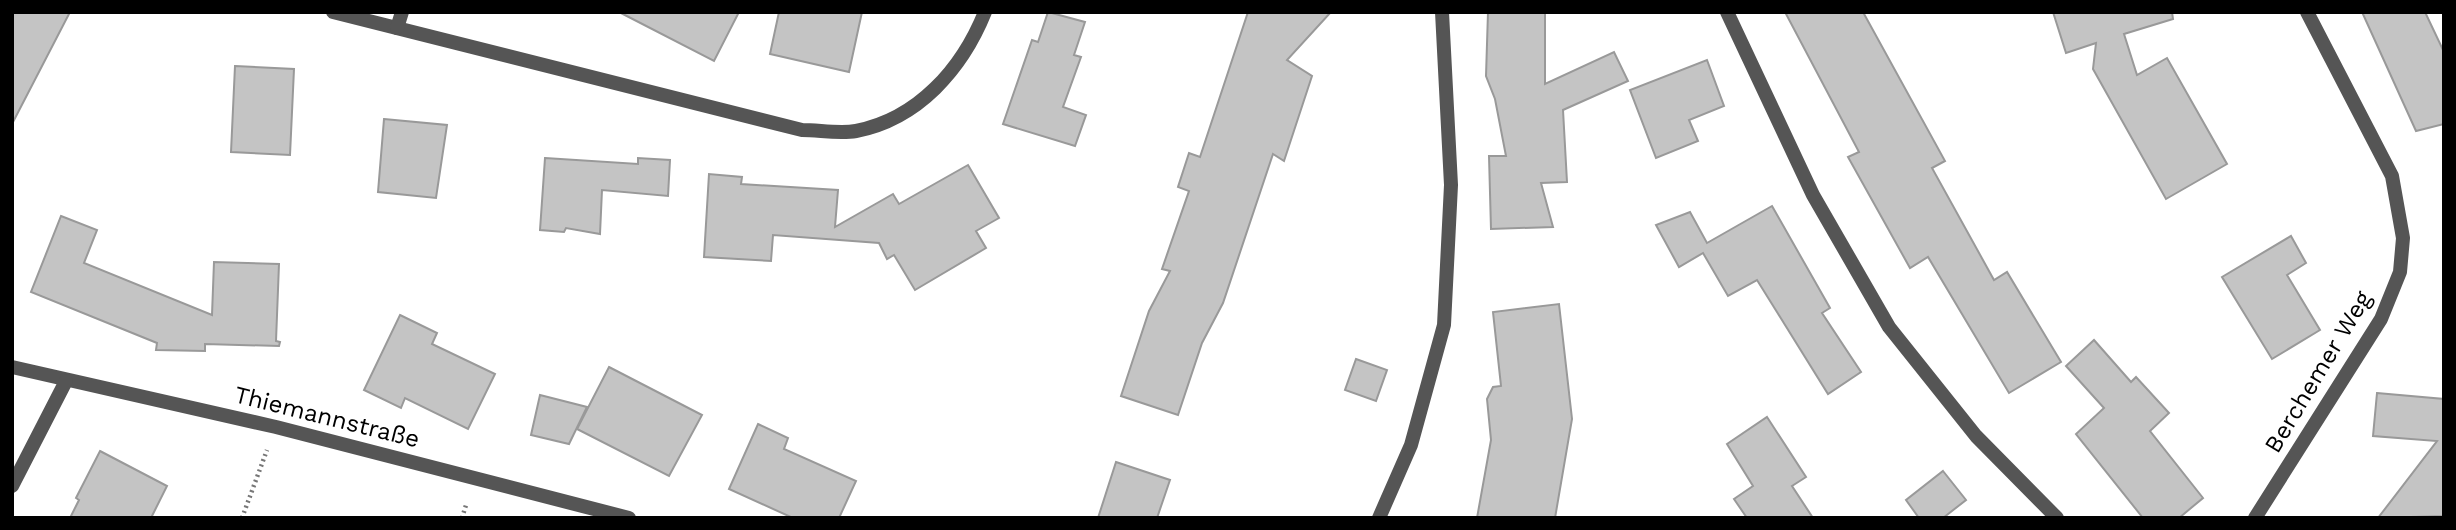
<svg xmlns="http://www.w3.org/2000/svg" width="2456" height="530" viewBox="0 0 2456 530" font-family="'Work Sans',sans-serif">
<rect width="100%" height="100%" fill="#fff"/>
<!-- building -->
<g fill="#c4c4c4" stroke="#999" stroke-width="2">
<path d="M 12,12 L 70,12 L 12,124 Z"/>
<path d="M 619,12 L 739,12 L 714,61 Z"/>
<path d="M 779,12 L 862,12 L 849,72 L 770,54 Z"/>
<path d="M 1048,12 L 1085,22 L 1074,55 L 1081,57 L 1063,107 L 1086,115 L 1075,146 L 1003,124 L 1032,40 L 1038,42 Z"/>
<path d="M 1248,12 L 1331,12 L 1287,60 L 1312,76 L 1284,161 L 1273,154 L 1223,303 L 1202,343 L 1178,415 L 1121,396 L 1149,311 L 1170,271 L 1162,269 L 1189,191 L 1178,187 L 1189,153 L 1200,157 Z"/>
<path d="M 1488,12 L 1545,12 L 1545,84 L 1614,52 L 1628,81 L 1563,110 L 1567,182 L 1541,183 L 1553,227 L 1491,229 L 1489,156 L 1506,156 L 1495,99 L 1486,76 Z"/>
<path d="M 1785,12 L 1863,12 L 1945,161 L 1932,168 L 1994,280 L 2007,272 L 2061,362 L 2009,393 L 1928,257 L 1910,268 L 1848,157 L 1859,152 Z"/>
<path d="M 2053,12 L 2172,12 L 2173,19 L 2124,34 L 2137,75 L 2167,58 L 2227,164 L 2166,199 L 2093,69 L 2096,43 L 2066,53 Z"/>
<path d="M 2362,12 L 2425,12 L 2444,52 L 2444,124 L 2416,131 Z"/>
<path d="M 1707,60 L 1724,106 L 1689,120 L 1698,141 L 1656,158 L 1630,90 Z"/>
<path d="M 235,66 L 294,69 L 290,155 L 231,152 Z"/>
<path d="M 384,119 L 447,125 L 436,198 L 378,192 Z"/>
<path d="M 545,158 L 638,164 L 638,158 L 670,160 L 668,196 L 602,190 L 600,234 L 566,228 L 564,232 L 540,230 Z"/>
<path d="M 968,165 L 999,218 L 976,231 L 986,248 L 915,290 L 894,255 L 887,259 L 879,243 L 773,235 L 771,261 L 704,257 L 709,174 L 742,177 L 741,184 L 838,190 L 835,227 L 893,194 L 899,204 Z"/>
<path d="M 1772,206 L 1830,308 L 1822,313 L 1861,372 L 1828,394 L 1757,280 L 1728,296 L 1703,253 L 1679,267 L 1656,225 L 1690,212 L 1707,243 Z"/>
<path d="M 61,216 L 97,230 L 84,263 L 212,315 L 214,262 L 279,264 L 276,341 L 280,342 L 279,346 L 205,344 L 205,351 L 156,350 L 157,343 L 31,292 Z"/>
<path d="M 2291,236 L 2306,263 L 2287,275 L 2320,330 L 2272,359 L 2222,277 Z"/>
<path d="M 1559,304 L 1572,419 L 1555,518 L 1477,518 L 1491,440 L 1487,399 L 1493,387 L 1501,386 L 1493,312 Z"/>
<path d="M 400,315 L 437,333 L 432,344 L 495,374 L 468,429 L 405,398 L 401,408 L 364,390 Z"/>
<path d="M 2094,340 L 2131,382 L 2136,377 L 2169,413 L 2150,431 L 2203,498 L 2179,518 L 2143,518 L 2076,434 L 2104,408 L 2066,366 Z"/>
<path d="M 1356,359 L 1387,370 L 1376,401 L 1345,390 Z"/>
<path d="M 609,367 L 702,415 L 669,476 L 577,429 Z"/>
<path d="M 2377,393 L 2444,399 L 2444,516 L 2378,518 L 2437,441 L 2373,436 Z"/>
<path d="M 540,395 L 587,407 L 569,444 L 531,435 Z"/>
<path d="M 1767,417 L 1806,477 L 1792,486 L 1813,518 L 1747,518 L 1734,499 L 1753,486 L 1727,444 Z"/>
<path d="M 758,424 L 788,438 L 784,449 L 856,481 L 839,518 L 793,518 L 729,489 Z"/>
<path d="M 100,451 L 167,486 L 151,518 L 70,518 L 79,500 L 76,498 Z"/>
<path d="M 1116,462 L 1170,480 L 1157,518 L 1098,518 Z"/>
<path d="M 1943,471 L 1966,500 L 1943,518 L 1919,518 L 1906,500 Z"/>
</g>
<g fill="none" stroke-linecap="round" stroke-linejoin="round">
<!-- path -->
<g stroke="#777" stroke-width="4.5" stroke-dasharray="2 3.5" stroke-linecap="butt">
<path d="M 242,518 L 267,450"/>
<path d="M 462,518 L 466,505"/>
</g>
<!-- minor -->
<g stroke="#555" stroke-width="14">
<path d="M 333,12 L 802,130 C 819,130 839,134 856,131 C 918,119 962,69 985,12"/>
<path d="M 1727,12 L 1813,195 L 1889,327 L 1976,436 L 2057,518"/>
<path d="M 397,28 L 402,12"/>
<path d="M 12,367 L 276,427 L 629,518"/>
<path d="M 12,486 L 66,381"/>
<path d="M 1379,518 L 1411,445 L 1444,325 L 1451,185 L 1442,12"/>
<path d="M 2255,518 L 2381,319 L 2400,272 L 2403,238 L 2392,176 L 2307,12"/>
</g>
</g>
<g text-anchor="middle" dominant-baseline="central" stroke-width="6" stroke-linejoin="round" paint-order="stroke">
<!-- street labels -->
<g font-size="24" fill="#000" stroke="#fff">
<text transform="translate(2318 372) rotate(-59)">Berchemer Weg</text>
<text transform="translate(327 417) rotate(14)">Thiemannstraße</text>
</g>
</g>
<!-- border -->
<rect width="2456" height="530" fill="none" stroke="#000000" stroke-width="28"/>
</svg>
